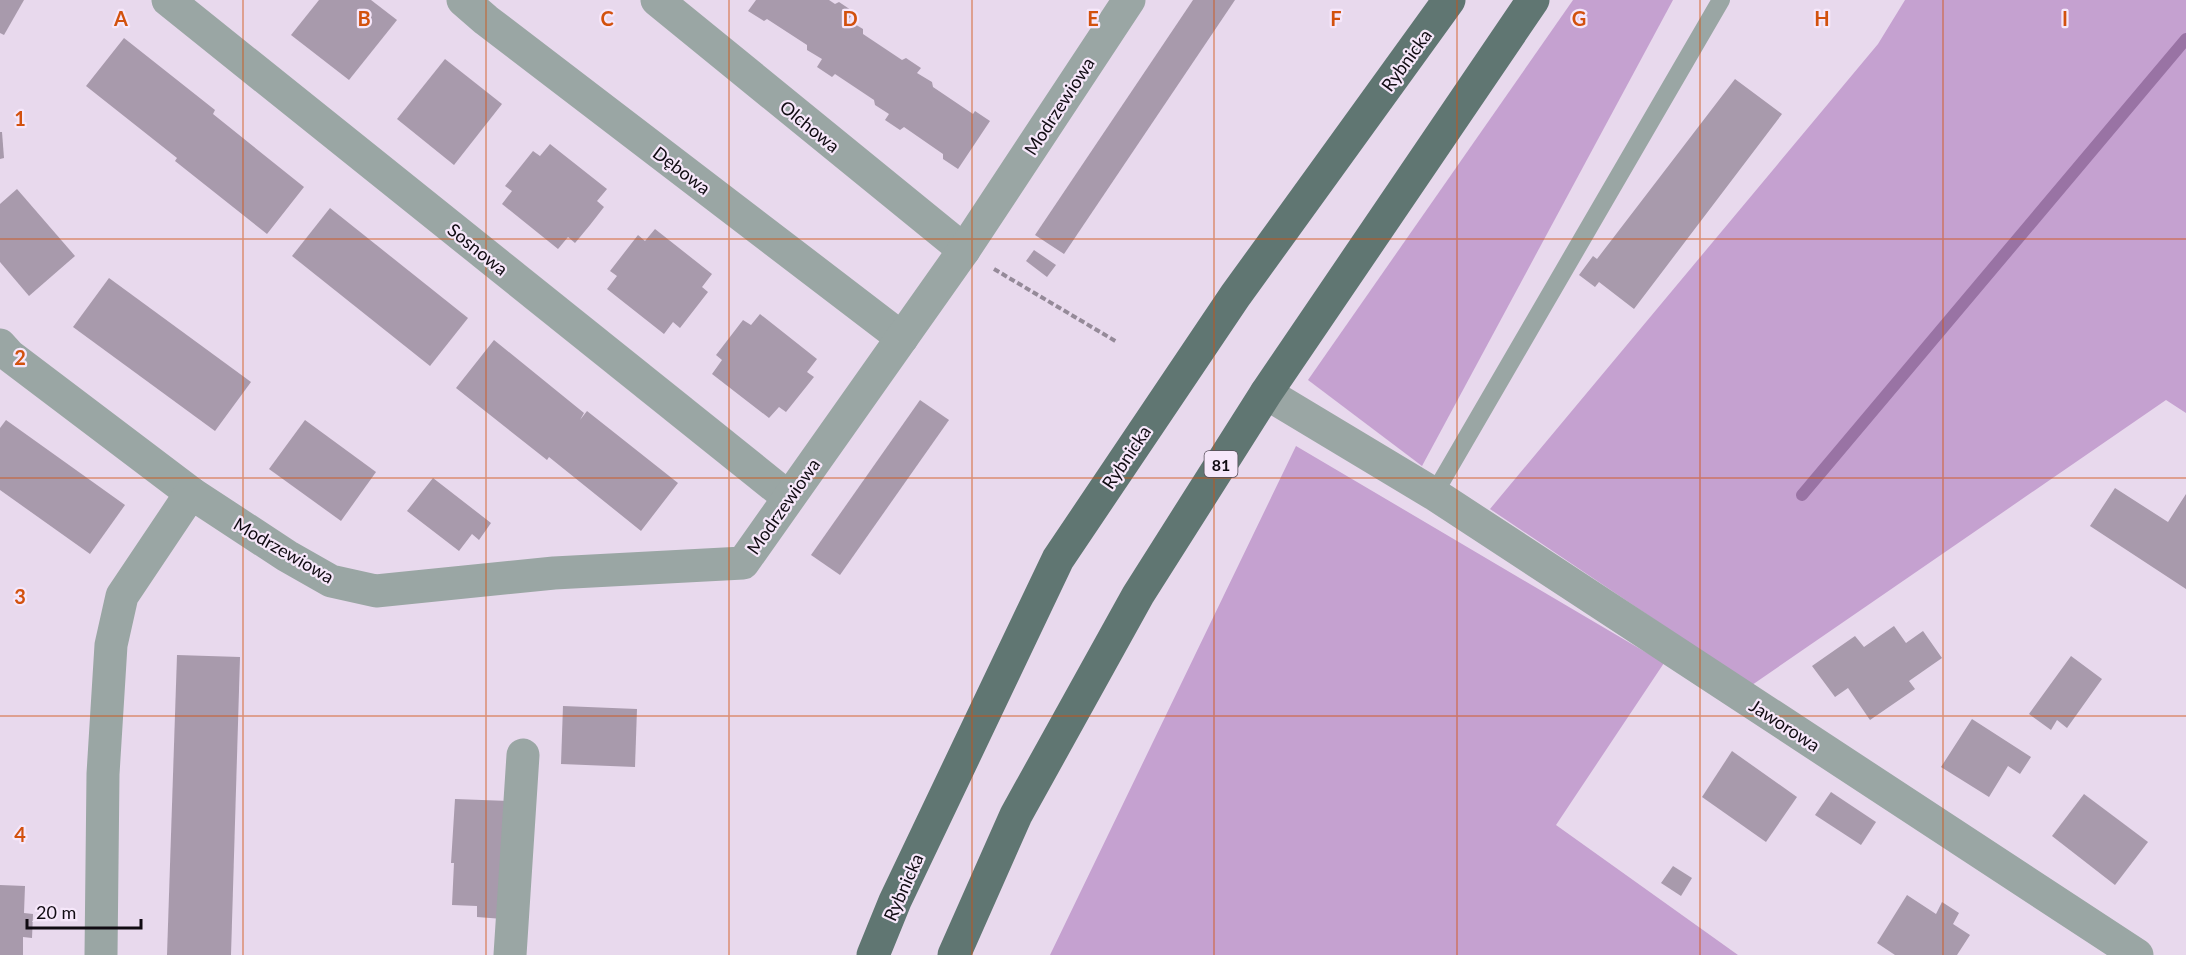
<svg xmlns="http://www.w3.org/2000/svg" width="2186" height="955" viewBox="0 0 2186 955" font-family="Lato,sans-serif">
<rect width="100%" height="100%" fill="#e8d9ed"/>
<!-- green -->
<g fill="#c5a1d0">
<path d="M 1573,0 L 1673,0 L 1422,466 L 1308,380 Z"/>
<path d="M 1905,0 L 2186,0 L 2186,413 L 2166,400 L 1752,685 L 1490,509 L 1878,44 Z"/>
<path d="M 1296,446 L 1664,663 L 1556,825 L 1738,955 L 1050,955 Z"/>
</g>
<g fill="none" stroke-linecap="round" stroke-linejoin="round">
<!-- stream -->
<path stroke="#9973a4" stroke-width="12" d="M 1802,495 L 2186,39"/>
</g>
<!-- building -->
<g fill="#a89aac">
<path d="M 0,0 L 24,0 L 4,35 L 0,33 Z"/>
<path d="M 319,0 L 371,0 L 397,20 L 349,80 L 291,35 Z"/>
<path d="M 756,0 L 829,0 L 835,4 L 839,2 L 854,12 L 848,20 L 863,29 L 863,34 L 902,60 L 906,58 L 921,68 L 917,73 L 932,82 L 933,87 L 973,114 L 975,111 L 990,121 L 958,169 L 943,159 L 943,154 L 904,127 L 900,130 L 885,120 L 889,114 L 875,105 L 874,100 L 835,74 L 832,77 L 817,67 L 822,59 L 807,50 L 807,45 L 767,19 L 764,21 L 748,11 Z"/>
<path d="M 1193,0 L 1235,0 L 1064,254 L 1035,235 Z"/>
<path d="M 124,38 L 215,110 L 213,114 L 304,187 L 267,234 L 175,161 L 177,158 L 86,86 Z"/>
<path d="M 445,59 L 502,104 L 454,165 L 397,119 Z"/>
<path d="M 1735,79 L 1782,114 L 1634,309 L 1599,282 L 1595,287 L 1579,275 L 1593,256 L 1597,259 Z"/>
<path d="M 0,132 L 2,132 L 4,158 L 0,159 Z"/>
<path d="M 550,144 L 607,189 L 597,201 L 604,207 L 590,225 L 575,243 L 568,237 L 558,249 L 502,204 L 512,191 L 505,186 L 533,151 L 540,156 Z"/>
<path d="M 17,189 L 75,256 L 29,296 L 0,262 L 0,204 Z"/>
<path d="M 330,208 L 468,318 L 430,366 L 292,256 Z"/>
<path d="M 655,229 L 712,274 L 702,287 L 708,292 L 680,328 L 673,322 L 664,334 L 607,289 L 617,276 L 610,271 L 638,235 L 645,241 Z"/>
<path d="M 1034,250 L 1056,265 L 1047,277 L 1026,261 Z"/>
<path d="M 109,278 L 251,382 L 215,431 L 73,327 Z"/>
<path d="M 760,314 L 817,359 L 807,372 L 814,377 L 786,412 L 779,407 L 769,418 L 712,374 L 722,360 L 716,355 L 743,320 L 751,325 Z"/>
<path d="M 494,340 L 584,413 L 580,420 L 587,411 L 678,483 L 641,531 L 549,457 L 547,460 L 456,388 Z"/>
<path d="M 920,400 L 949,420 L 840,575 L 811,555 Z"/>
<path d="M 6,420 L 125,505 L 90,554 L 0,490 L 0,428 Z"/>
<path d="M 305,420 L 376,472 L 341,521 L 269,469 Z"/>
<path d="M 433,478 L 491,523 L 479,540 L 472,534 L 459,551 L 407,511 Z"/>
<path d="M 2115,488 L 2168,522 L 2186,494 L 2186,589 L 2090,526 Z"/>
<path d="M 1894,626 L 1906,643 L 1923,631 L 1942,658 L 1909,681 L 1915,689 L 1870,720 L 1848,688 L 1835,697 L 1812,666 L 1855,636 L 1864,647 Z"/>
<path d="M 177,655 L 240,657 L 231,955 L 167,955 Z"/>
<path d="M 2071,656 L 2102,679 L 2067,728 L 2057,720 L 2051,730 L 2029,714 Z"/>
<path d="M 563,706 L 637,709 L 635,767 L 561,764 Z"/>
<path d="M 1972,719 L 2031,757 L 2020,774 L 2008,766 L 1989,797 L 1941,767 Z"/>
<path d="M 1732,751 L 1797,797 L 1766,842 L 1702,797 Z"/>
<path d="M 1831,792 L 1876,822 L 1861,845 L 1815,815 Z"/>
<path d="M 2084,794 L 2148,842 L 2115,885 L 2052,836 Z"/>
<path d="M 455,799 L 509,801 L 503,919 L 477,917 L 477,906 L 452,905 L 454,863 L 451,863 Z"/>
<path d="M 1673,866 L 1692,878 L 1681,896 L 1661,883 Z"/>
<path d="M 0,885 L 25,886 L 24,913 L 33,914 L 32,938 L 23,937 L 23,955 L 0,955 Z"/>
<path d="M 1907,895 L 1936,914 L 1942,902 L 1959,913 L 1953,924 L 1970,935 L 1957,955 L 1895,955 L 1877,943 Z"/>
</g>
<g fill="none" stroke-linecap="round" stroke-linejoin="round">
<!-- path -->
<path stroke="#958a99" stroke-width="4" stroke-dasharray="6 3" stroke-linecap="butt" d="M 994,269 L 1117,342"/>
<!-- lane -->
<path stroke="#9aa6a4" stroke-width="18" d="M 1434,494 L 1721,0"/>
<!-- street -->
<g stroke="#9aa6a4" stroke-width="33">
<path d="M 168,0 L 788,497"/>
<path d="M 463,0 L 486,20 L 902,338"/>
<path d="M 657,0 L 964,250"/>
<path d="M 0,345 L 10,356 L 191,493"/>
<path d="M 1266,393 L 1434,494 L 2137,955"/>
<path d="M 101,955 L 103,774 L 111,645 L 122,596 L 191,493 L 287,556 L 331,581 L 376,591 L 554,573 L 743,563 L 964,250 L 1129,0"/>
<path d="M 510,955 L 523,755"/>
</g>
<!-- primary -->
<g stroke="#607672" stroke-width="33">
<path d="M 873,955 L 895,901 L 1058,559 L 1235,296 L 1449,0"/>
<path d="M 954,955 L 1016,815 L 1138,595 L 1266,393 L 1533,0"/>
</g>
</g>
<!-- grid -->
<path fill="none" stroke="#d2510d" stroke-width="1.5" stroke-opacity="0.55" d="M 243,0 L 243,955M 486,0 L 486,955M 729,0 L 729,955M 972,0 L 972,955M 1214,0 L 1214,955M 1457,0 L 1457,955M 1700,0 L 1700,955M 1943,0 L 1943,955M 0,239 L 2186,239M 0,478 L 2186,478M 0,716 L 2186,716"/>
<g text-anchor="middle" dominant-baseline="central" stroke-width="4.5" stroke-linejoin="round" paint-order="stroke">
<!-- shield labels -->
<rect fill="#f6e7fa" stroke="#554d58" stroke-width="1.5" x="1204.5" y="451" width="33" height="26" rx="4.5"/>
<g font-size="16" font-weight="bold" fill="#100b12">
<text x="1221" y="464">81</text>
</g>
<!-- street labels -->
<g font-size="18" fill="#100b12" stroke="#f6e7fa">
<text transform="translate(1406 60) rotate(-54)">Rybnicka</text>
<text transform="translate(1059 106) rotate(-57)">Modrzewiowa</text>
<text transform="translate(810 126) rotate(39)">Olchowa</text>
<text transform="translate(682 170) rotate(37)">Dębowa</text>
<text transform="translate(478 249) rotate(39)">Sosnowa</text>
<text transform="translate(1126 457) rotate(-56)">Rybnicka</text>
<text transform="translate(783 506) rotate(-55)">Modrzewiowa</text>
<text transform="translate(284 550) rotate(30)">Modrzewiowa</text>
<text transform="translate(1785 725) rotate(33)">Jaworowa</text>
<text transform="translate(903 887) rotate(-66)">Rybnicka</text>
</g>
</g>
<g font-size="20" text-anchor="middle" font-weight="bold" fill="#d2510d" stroke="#f6e7fa" stroke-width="4.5" stroke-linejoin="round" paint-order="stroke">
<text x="121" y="26">A</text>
<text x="364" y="26">B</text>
<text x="607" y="26">C</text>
<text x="850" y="26">D</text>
<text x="1093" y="26">E</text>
<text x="1336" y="26">F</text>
<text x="1579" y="26">G</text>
<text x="1822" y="26">H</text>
<text x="2065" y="26">I</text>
<text x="20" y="126">1</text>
<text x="20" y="365">2</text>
<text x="20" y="604">3</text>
<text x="20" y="842">4</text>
</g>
<!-- scale -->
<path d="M27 919v9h114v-9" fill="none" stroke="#100b12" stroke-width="3"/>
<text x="36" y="919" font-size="18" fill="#100b12" stroke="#f6e7fa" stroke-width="4.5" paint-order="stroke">20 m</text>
</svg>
